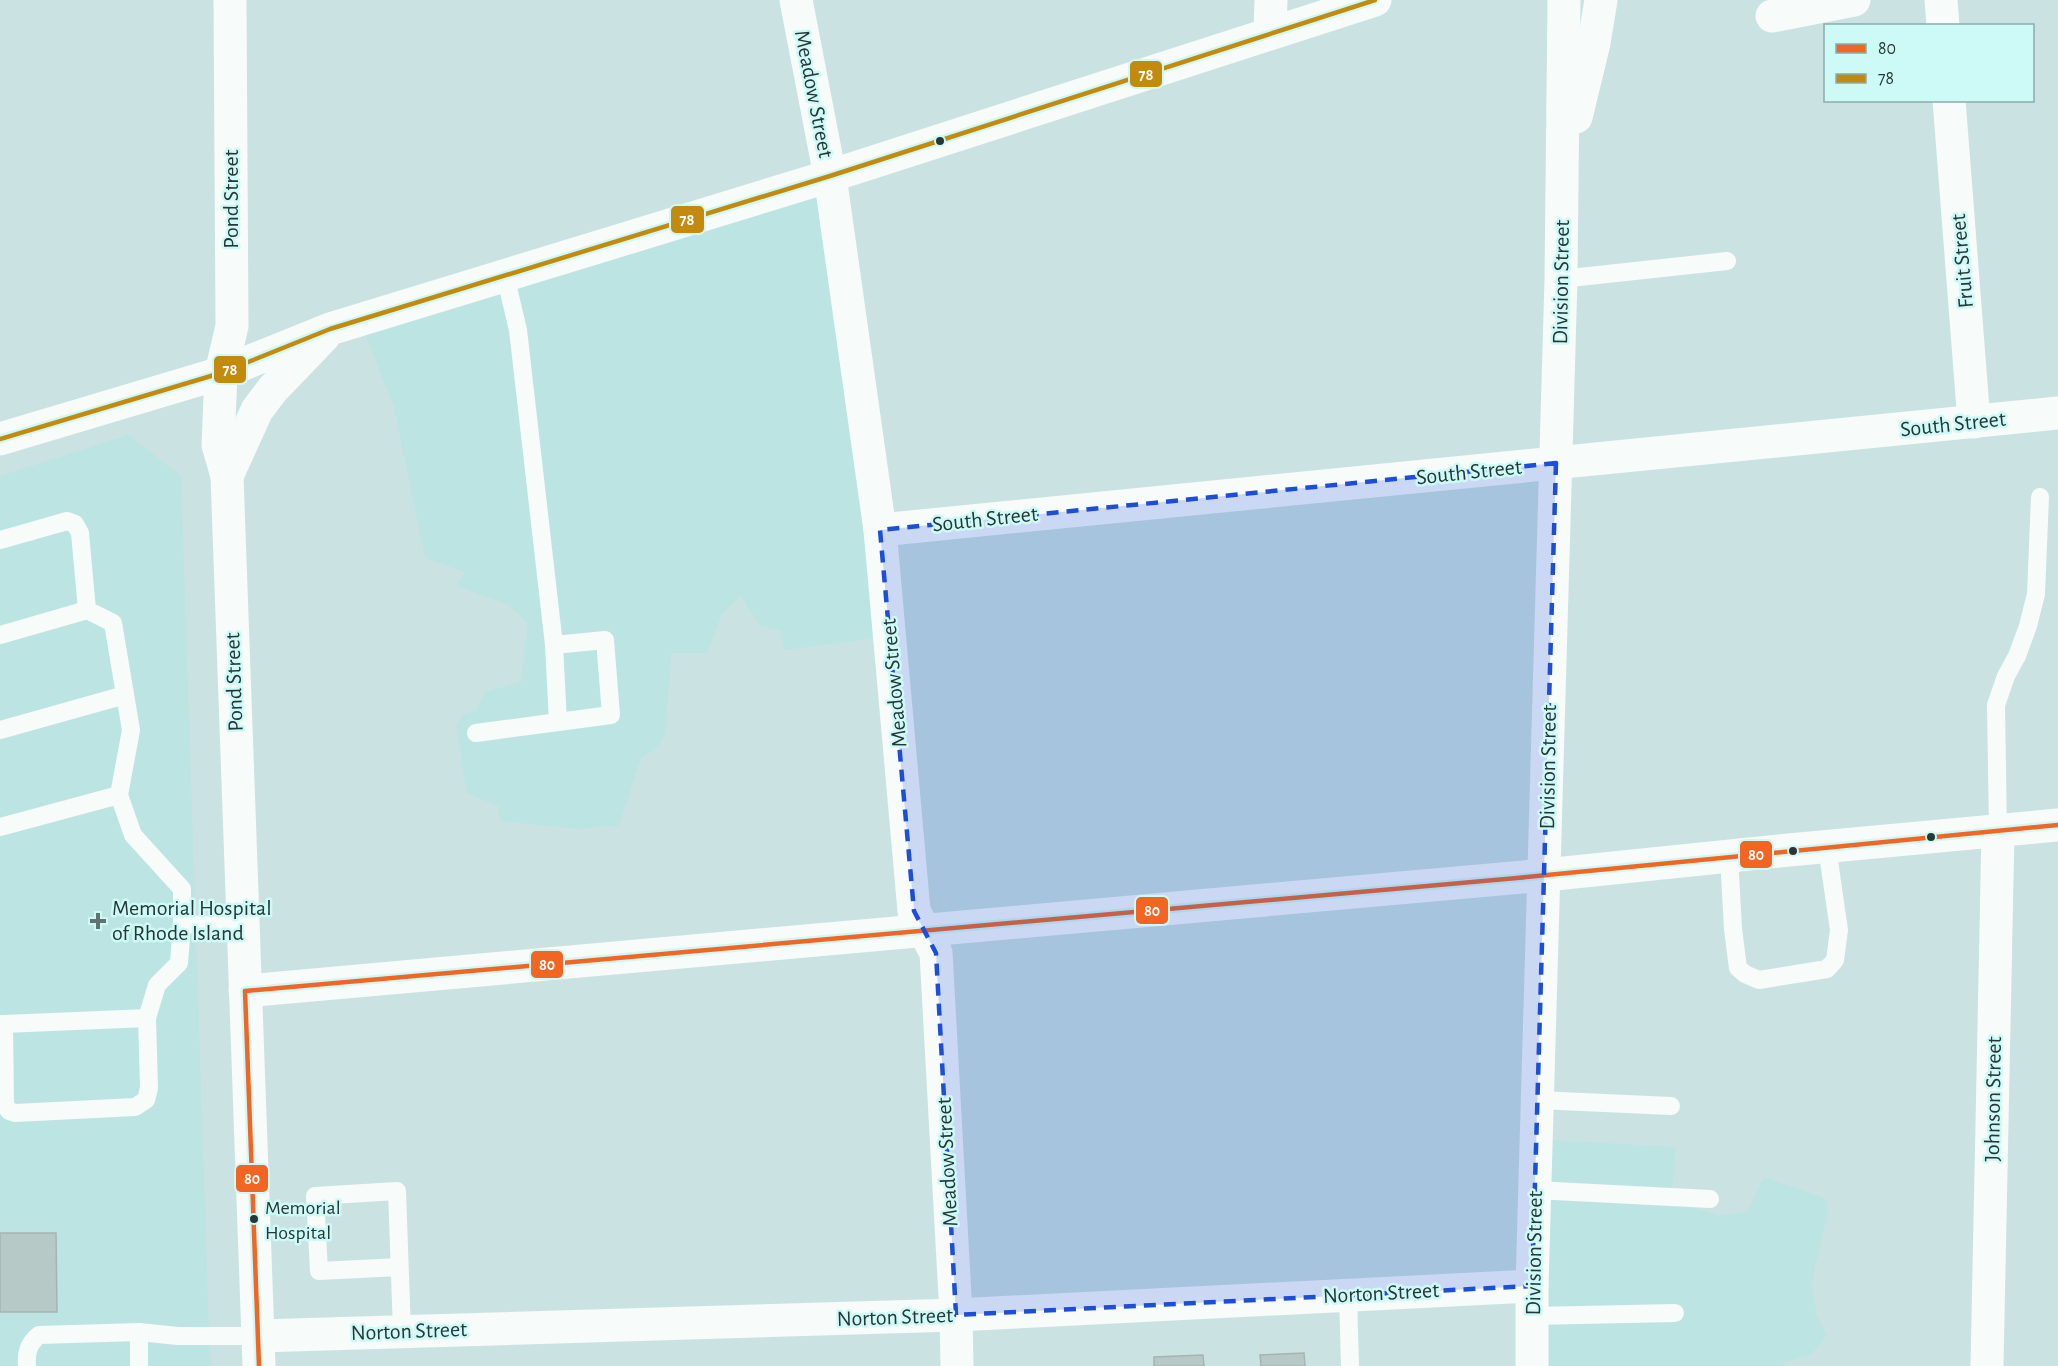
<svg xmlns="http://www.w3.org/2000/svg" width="2058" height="1366" viewBox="0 0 2058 1366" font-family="'Alegreya Sans',sans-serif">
<rect width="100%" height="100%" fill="#cae2e1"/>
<!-- built -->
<g fill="#bce4e2">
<path d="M 815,177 L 879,635 L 869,639 L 784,650 L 781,631 L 760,626 L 740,595 L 722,614 L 707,653 L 671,653 L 665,734 L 658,746 L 641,758 L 619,825 L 579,829 L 501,821 L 498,806 L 467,793 L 456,726 L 463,714 L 476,711 L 485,692 L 521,682 L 528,623 L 507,604 L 457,586 L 465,572 L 425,558 L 394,407 L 364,331 Z"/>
<path d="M 128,435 L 181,476 L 210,1366 L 0,1366 L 0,476 Z"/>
<path d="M 1530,1139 L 1676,1147 L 1671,1201 L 1720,1216 L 1747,1212 L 1764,1177 L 1824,1198 L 1828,1212 L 1811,1283 L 1817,1317 L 1827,1334 L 1812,1354 L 1782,1363 L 1785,1366 L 1517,1366 Z"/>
</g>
<!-- building -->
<g fill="#b7c9c6" stroke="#a4b5b2" stroke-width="1.5">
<path d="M 0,1233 L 56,1233 L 57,1312 L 0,1312 Z"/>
<path d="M 1304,1353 L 1305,1366 L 1261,1366 L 1260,1355 Z"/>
<path d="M 1203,1355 L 1204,1366 L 1154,1366 L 1154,1357 Z"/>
</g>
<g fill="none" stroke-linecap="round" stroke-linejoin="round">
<!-- service -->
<g stroke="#f7fbfa" stroke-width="18">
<path d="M 1561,279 L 1727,261"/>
<path d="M 0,540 L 67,521 L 75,524 L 80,533 L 87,610 L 113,623 L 131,730 L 119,795 L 133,835 L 182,889 L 182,924"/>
<path d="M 0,635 L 87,610"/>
<path d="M 554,645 L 605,640 L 611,715 L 558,722"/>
<path d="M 0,730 L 125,695"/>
<path d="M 476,733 L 558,722 L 554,645 L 518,330 L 505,275"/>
<path d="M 0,827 L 119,795"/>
<path d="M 1998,831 L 1996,705 L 2006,676 L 2017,656 L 2028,626 L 2036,594 L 2040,497"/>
<path d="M 1729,856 L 1733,929 L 1738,968 L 1745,974 L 1759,980 L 1827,969 L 1835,960 L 1839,930 L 1827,847"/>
<path d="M 0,1024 L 4,1024 L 5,1104 L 9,1111 L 15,1113 L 135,1107 L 146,1100 L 149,1088 L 147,1018 L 157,985 L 179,963 L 182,924 L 243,926"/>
<path d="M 4,1024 L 147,1018"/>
<path d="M 1538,1100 L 1671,1106"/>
<path d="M 1535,1190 L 1710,1199"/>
<path d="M 399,1267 L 319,1271 L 315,1196 L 397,1191 L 402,1332"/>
<path d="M 1348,1295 L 1350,1366"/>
<path d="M 1532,1316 L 1675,1313"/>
<path d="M 27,1366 C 26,1353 28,1344 39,1335 L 139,1332 L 178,1336 L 258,1336"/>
<path d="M 139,1366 L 139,1332"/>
</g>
<!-- minor -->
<g stroke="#f7fbfa" stroke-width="33">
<path d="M 796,0 L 830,176 L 880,530 L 914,911 L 936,953 L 956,1315 L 957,1366"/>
<path d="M 1941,0 L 1943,26"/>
<path d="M 1772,16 L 1854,0"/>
<path d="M 1270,33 L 1271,0"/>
<path d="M 1949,100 L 1974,422"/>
<path d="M 880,530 L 2058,413"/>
<path d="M 258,1336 L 956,1315 L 1532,1286"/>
<path d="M 1987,1366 L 1998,831"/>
</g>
<!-- tertiary -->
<g stroke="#f7fbfa" stroke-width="33">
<path d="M 230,0 L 232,326 L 221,373 L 218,445 L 227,476 L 259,1366"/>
<path d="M 245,991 L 1545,875"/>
</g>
<!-- secondary -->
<g stroke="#f7fbfa" stroke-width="33">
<path d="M 1576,117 L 1594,43 L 1601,0"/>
<path d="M 1545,875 L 1789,850 L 2058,825"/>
<path d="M 1532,1366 L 1532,1286 L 1561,279 L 1564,0"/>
</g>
<!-- primary -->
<g stroke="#f7fbfa" stroke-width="33">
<path d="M 0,439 L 221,373 L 330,329 L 830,176 L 1375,0"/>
<path d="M 227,476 L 257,410 L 273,389 L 324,336"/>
</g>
<defs>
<g id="bus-1">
<path d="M 245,991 L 1517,878 L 2058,825"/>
<path d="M 245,991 L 259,1366"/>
</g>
<path id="bus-2" d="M 0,439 L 221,373 L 330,329 L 830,176 L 1375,0"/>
</defs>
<!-- bus-1 casing -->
<use href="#bus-1" stroke="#cdfaf7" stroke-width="9"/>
<!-- bus-2 casing -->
<use href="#bus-2" stroke="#cdfaf7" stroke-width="9"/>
<!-- bus-1 -->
<use href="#bus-1" stroke="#f26522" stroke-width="4.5"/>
<!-- bus-2 -->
<use href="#bus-2" stroke="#c38a0e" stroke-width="4.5"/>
</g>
<!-- marked area -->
<path fill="#1d4ed8" fill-opacity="0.2" stroke="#1d4ed8" stroke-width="4.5" stroke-dasharray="12 8" stroke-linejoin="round" d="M 1556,463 L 1532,1286 L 956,1315 L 936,953 L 914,911 L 880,530 Z"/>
<!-- markers -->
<g fill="#263736" stroke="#cdfaf7" stroke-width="2">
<circle cx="940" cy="141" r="5"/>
<circle cx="1931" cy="837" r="5"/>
<circle cx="1793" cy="851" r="5"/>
<circle cx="254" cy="1219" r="5"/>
</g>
<path fill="#5f7372" stroke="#cdfaf7" stroke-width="2" d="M95 912h6v6h6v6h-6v6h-6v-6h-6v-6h6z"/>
<g text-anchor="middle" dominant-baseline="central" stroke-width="5" stroke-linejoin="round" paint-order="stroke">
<!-- bus labels -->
<g font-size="20" fill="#263736" stroke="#cdfaf7" text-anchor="start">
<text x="265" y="1208">Memorial<tspan x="265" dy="25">Hospital</tspan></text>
</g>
<!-- street labels -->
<g font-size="22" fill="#263736" stroke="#cdfaf7">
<text transform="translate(814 94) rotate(79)">Meadow Street</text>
<text transform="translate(231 199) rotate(-90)">Pond Street</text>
<text transform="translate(1962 261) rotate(-95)">Fruit Street</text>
<text transform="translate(1561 282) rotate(-89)">Division Street</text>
<text transform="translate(1953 424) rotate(-6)">South Street</text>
<text transform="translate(1469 472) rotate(-6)">South Street</text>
<text transform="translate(985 519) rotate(-6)">South Street</text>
<text transform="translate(234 682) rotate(-92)">Pond Street</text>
<text transform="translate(894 683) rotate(-95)">Meadow Street</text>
<text transform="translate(1548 767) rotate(-89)">Division Street</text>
<text transform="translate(1993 1099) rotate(-89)">Johnson Street</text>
<text transform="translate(947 1162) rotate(-93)">Meadow Street</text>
<text transform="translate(1534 1253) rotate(-89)">Division Street</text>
<text transform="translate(1381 1293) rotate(-3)">Norton Street</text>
<text transform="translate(895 1317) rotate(-2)">Norton Street</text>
<text transform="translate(409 1331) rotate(-2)">Norton Street</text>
</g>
<!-- poi labels -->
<g font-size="22" fill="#263736" stroke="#cdfaf7" text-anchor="start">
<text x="112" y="908">Memorial Hospital<tspan x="112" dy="25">of Rhode Island</tspan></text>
</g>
</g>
<g stroke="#cdfaf7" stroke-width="2">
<rect x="1129" y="60" width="34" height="28" rx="6" fill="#c38a0e"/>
<rect x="670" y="205" width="35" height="29" rx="6" fill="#c38a0e"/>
<rect x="213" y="355" width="34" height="29" rx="6" fill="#c38a0e"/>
<rect x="1739" y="840" width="34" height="29" rx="6" fill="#f26522"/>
<rect x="1135" y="896" width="34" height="29" rx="6" fill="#f26522"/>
<rect x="530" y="950" width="34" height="29" rx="6" fill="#f26522"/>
<rect x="235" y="1164" width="34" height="29" rx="6" fill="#f26522"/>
</g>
<g font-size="16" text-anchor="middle" font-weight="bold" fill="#fff">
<text x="1146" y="80">78</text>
<text x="687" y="225">78</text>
<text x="230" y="375">78</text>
<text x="1756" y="860">80</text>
<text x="1152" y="916">80</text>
<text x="547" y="970">80</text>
<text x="252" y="1184">80</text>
</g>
<!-- legend -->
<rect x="1824" y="24" width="210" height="78" fill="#cdfaf7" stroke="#8aacaa" stroke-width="1.5"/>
<rect x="1836" y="44" width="30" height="9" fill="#f26522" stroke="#8aacaa" stroke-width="1.5"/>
<text x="1878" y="54" font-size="18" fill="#263736">80</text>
<rect x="1836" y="74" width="30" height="9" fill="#c38a0e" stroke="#8aacaa" stroke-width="1.5"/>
<text x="1878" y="84" font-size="18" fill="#263736">78</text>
</svg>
